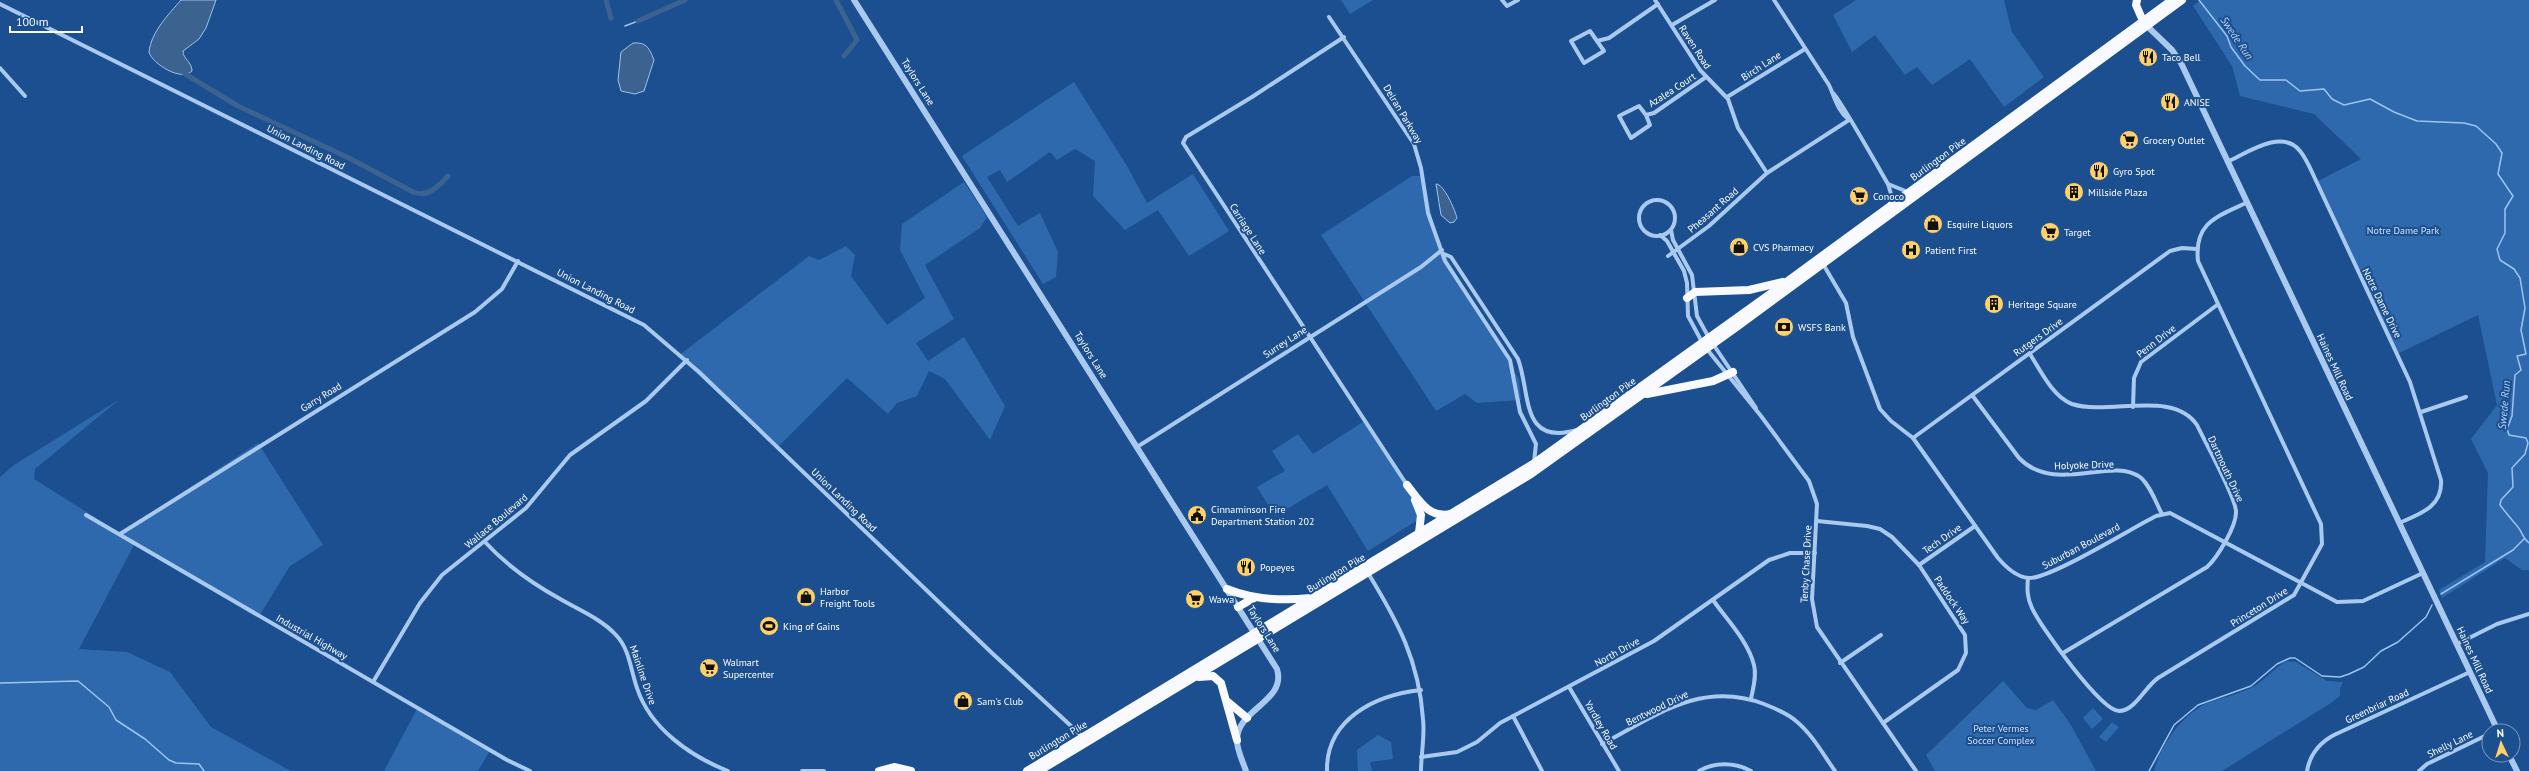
<svg xmlns="http://www.w3.org/2000/svg" width="2529" height="771" viewBox="0 0 2529 771" font-family="'PT Sans',sans-serif">
<rect width="100%" height="100%" fill="#1b4f8f"/>
<!-- green -->
<g fill="#2e69ad">
<path d="M 1341,0 L 1373,0 L 1350,14 Z"/>
<path d="M 1856,0 L 2004,0 L 2012,32 L 2044,77 L 2004,107 L 1970,59 L 1932,85 L 1917,67 L 1905,75 L 1875,35 L 1852,52 L 1833,15 Z"/>
<path d="M 2201,0 L 2529,0 L 2529,570 L 2522,570 L 2505,558 L 2442,598 L 2439,590 L 2485,562 L 2488,473 L 2471,439 L 2497,405 L 2478,315 L 2397,354 L 2316,182 L 2361,159 L 2314,114 L 2240,96 L 2232,66 L 2193,6 Z"/>
<path d="M 1074,82 L 1127,166 L 1147,203 L 1193,174 L 1229,231 L 1189,256 L 1158,210 L 1125,230 L 1093,196 L 1095,161 L 1075,149 L 1057,160 L 1050,152 L 1007,182 L 1000,170 L 987,177 L 1018,226 L 1040,213 L 1058,252 L 1056,277 L 1043,284 L 962,156 Z"/>
<path d="M 1412,176 L 1424,176 L 1435,234 L 1442,250 L 1519,379 L 1521,400 L 1477,403 L 1465,394 L 1436,411 L 1321,235 Z"/>
<path d="M 964,182 L 987,217 L 980,228 L 925,265 L 954,319 L 916,343 L 928,361 L 964,337 L 1005,406 L 990,440 L 945,379 L 929,371 L 917,396 L 897,403 L 888,414 L 847,378 L 777,448 L 678,356 L 809,256 L 819,260 L 846,246 L 855,255 L 851,276 L 887,325 L 925,298 L 900,250 L 902,224 Z"/>
<path d="M 120,399 L 35,469 L 34,479 L 120,533 L 258,443 L 323,545 L 290,566 L 258,618 L 134,545 L 79,649 L 127,652 L 170,672 L 211,727 L 291,771 L 0,771 L 0,477 L 14,465 Z"/>
<path d="M 1366,420 L 1426,515 L 1368,551 L 1327,485 L 1275,516 L 1257,487 L 1285,471 L 1272,451 L 1298,434 L 1313,454 Z"/>
<path d="M 2287,661 L 2296,662 L 2327,681 L 2343,682 L 2340,689 L 2340,696 L 2331,703 L 2222,771 L 2154,771 C 2161,744 2183,713 2210,702 C 2224,697 2239,694 2253,687 C 2265,680 2274,668 2287,661 Z"/>
<path d="M 2003,681 L 2027,708 L 2036,710 L 2053,700 L 2071,725 L 2096,771 L 1935,771 L 1926,755 Z"/>
<path d="M 2093,708 L 2103,719 L 2092,729 L 2083,718 Z"/>
<path d="M 417,709 L 489,752 L 478,771 L 384,771 Z"/>
<path d="M 2112,722 L 2119,727 L 2106,742 L 2099,737 Z"/>
<path d="M 1378,735 L 1391,742 L 1393,759 L 1370,762 L 1372,771 L 1358,771 L 1357,750 Z"/>
</g>
<!-- water -->
<g fill="#3c6290" stroke="#9cc4f0">
<path d="M 181,0 L 216,0 L 206,28 L 199,39 L 183,51 C 183,59 192,62 192,71 C 182,82 152,64 149,52 C 151,32 169,14 181,0 Z"/>
<path d="M 633,43 C 647,42 649,48 654,60 L 644,91 L 635,94 L 621,91 L 618,80 L 621,52 Z"/>
<path d="M 1436,184 C 1444,184 1455,210 1457,218 L 1454,222 L 1450,223 L 1441,215 Z"/>
</g>
<g fill="none" stroke-linecap="round" stroke-linejoin="round">
<!-- stream -->
<g stroke="#9cc4f0" stroke-width="1.5">
<path d="M 2199,0 L 2227,36 L 2231,47 L 2245,66 L 2260,80 L 2286,80 L 2300,91 L 2324,89 L 2332,99 L 2344,105 L 2370,99 L 2394,112 L 2417,121 L 2464,123 L 2476,126 L 2496,144 L 2502,153 L 2498,174 L 2513,196 L 2505,209 L 2505,233 L 2497,249 L 2500,260 L 2514,269 L 2520,278 L 2525,308 L 2521,330 L 2526,354 L 2517,356 L 2521,370 L 2515,375 L 2512,416 L 2507,429 L 2509,435 L 2526,438 L 2528,443 L 2525,454 L 2512,468 L 2513,487 L 2501,500 L 2500,505 C 2506,513 2512,520 2518,527 C 2523,533 2522,538 2529,543"/>
<path d="M 625,26 L 638,21"/>
<path d="M 2441,594 L 2513,550 L 2524,539"/>
<path d="M 0,683 L 78,681 L 109,707 L 116,720 L 145,739 L 169,760 L 176,763 L 199,764 L 204,771"/>
<path d="M 2149,771 L 2174,725 L 2198,705 L 2251,686 L 2277,664 L 2290,658 L 2295,658 L 2322,676 L 2340,677 L 2349,674 L 2364,667 L 2381,651 L 2398,642 L 2426,617 L 2432,605"/>
</g>
<!-- canal -->
<g stroke="#3c6290" stroke-width="5">
<path d="M 606,0 L 611,18"/>
<path d="M 836,0 L 857,40 L 844,56"/>
<path d="M 638,21 L 685,0"/>
<path d="M 185,74 L 238,106 L 351,159 L 413,192 C 428,198 439,186 448,176"/>
</g>
<!-- minor -->
<g stroke="#a9c9ee" stroke-width="4">
<path d="M 1502,0 L 1507,6 L 1518,0"/>
<path d="M 1655,0 L 1700,70 L 1728,99 L 1738,128 L 1767,173"/>
<path d="M 1774,0 L 1829,85 C 1835,98 1837,110 1849,120"/>
<path d="M 0,4 L 644,325 L 699,372 L 993,654 L 1083,737"/>
<path d="M 1329,17 L 1414,144 L 1421,168 L 1428,213 L 1445,261 L 1510,360 L 1520,412 L 1536,444 L 1534,462"/>
<path d="M 1672,25 L 1715,0"/>
<path d="M 1344,37 L 1252,97 L 1186,137 L 1183,143 L 1407,485"/>
<path d="M 1597,41 L 1604,51 L 1584,63 L 1571,41 L 1590,31 L 1597,41 L 1609,38 L 1658,4"/>
<path d="M 0,68 L 25,96"/>
<path d="M 1833,93 C 1838,96 1881,172 1888,184 L 1891,194 L 1890,206"/>
<path d="M 1727,97 L 1805,49"/>
<path d="M 1646,115 L 1650,125 L 1631,138 L 1619,116 L 1639,106 L 1646,115 L 1654,113 L 1706,77"/>
<path d="M 2227,162 C 2247,153 2282,128 2300,151 C 2305,157 2308,164 2311,170 L 2410,382 L 2441,480 C 2443,507 2420,514 2399,523"/>
<path d="M 1888,184 L 1908,192"/>
<circle cx="1657" cy="218" r="18"/>
<path d="M 1671,230 L 1673,240 L 1692,275 L 1697,316 L 1709,338"/>
<path d="M 1660,235 L 1667,241 L 1684,271 L 1687,283 L 1688,316 L 1702,342"/>
<path d="M 1444,254 L 1451,257 L 1518,359 C 1531,394 1520,446 1577,430"/>
<path d="M 1668,256 L 1709,226 L 1767,173 L 1849,120"/>
<path d="M 1823,264 L 1846,303 L 1853,337 L 1880,409 L 1891,421 L 1913,438 L 1998,558 C 2006,567 2016,577 2029,578 C 2050,579 2132,528 2156,516 L 2170,513 L 2337,602 L 2363,601 L 2423,573"/>
<path d="M 1713,344 L 1756,408"/>
<path d="M 1706,348 L 1761,416 L 1809,481 L 1817,504 L 1812,599 L 1817,627 L 1916,771"/>
<path d="M 2030,354 C 2040,370 2053,397 2072,404 C 2109,416 2173,389 2197,425 C 2205,442 2235,496 2236,511 C 2237,526 2217,558 2207,567 L 2063,653"/>
<path d="M 1972,395 L 2019,458 C 2055,495 2111,456 2140,477 C 2150,485 2156,503 2162,514"/>
<path d="M 2133,407 L 2134,378 L 2141,362 L 2217,305"/>
<path d="M 2421,412 L 2466,397"/>
<path d="M 1913,438 L 2170,251 L 2182,248 L 2197,249"/>
<path d="M 1137,447 L 1421,267 L 1442,250"/>
<path d="M 86,515 L 507,760 L 530,771"/>
<path d="M 1817,521 L 1867,526 L 1880,529 L 1892,537 L 1919,565 L 1965,635 L 1966,653 L 1958,670 L 1883,723"/>
<path d="M 120,534 L 475,312 L 502,289 L 518,261"/>
<path d="M 485,542 C 507,566 533,584 562,600 C 581,611 601,619 616,635 C 630,650 630,668 637,688 C 650,728 690,756 728,771"/>
<path d="M 1919,565 L 1975,526"/>
<path d="M 1368,573 C 1398,622 1419,661 1423,719 C 1425,736 1421,754 1421,771"/>
<path d="M 2028,578 C 2027,589 2027,598 2032,608 C 2040,626 2101,711 2119,711 C 2135,711 2145,687 2158,678 L 2294,595 L 2322,544 L 2321,524 L 2198,261 C 2194,223 2216,217 2246,203"/>
<path d="M 1713,600 C 1727,620 1748,641 1754,665 C 1757,676 1753,688 1751,699"/>
<path d="M 2457,644 L 2497,624 L 2529,614"/>
<path d="M 1840,663 L 1881,635"/>
<path d="M 373,682 L 420,603 L 442,575 L 526,508 L 570,455 L 646,401 L 687,360"/>
<path d="M 1569,687 L 1619,771"/>
<path d="M 1513,716 L 1542,771"/>
<path d="M 1602,744 C 1655,716 1701,680 1764,704 C 1774,708 1787,713 1796,721 C 1812,734 1823,754 1835,771"/>
<path d="M 1421,757 L 1457,752 L 1477,742 L 1500,723 L 1654,641 L 1769,560 L 1790,553 L 1815,553"/>
<path d="M 802,771 L 824,771"/>
<path d="M 1327,771 C 1326,719 1375,695 1421,690"/>
<path d="M 1699,771 C 1714,762 1735,762 1751,771"/>
<path d="M 2307,771 C 2310,754 2319,743 2334,735 L 2470,672"/>
<path d="M 2419,771 L 2427,764 L 2489,734"/>
</g>
<!-- tertiary -->
<g stroke="#a9c9ee" stroke-width="6">
<path d="M 854,0 L 1277,669 C 1287,702 1236,709 1237,741 C 1237,750 1243,762 1246,771"/>
<path d="M 2145,24 L 2172,50 L 2181,63 L 2498,731"/>
<path d="M 2509,755 L 2517,771"/>
</g>
<!-- trunk -->
<g stroke="#f8faff" stroke-width="8">
<path d="M 2137,0 L 2136,5 L 2143,21"/>
<path d="M 1687,298 L 1695,292 L 1749,290 L 1783,282"/>
<path d="M 1647,394 L 1713,381 L 1733,372"/>
<path d="M 1407,485 C 1419,500 1429,519 1451,514"/>
<path d="M 1415,500 L 1421,515 L 1419,533"/>
<path d="M 1227,589 C 1254,600 1282,601 1311,598"/>
<path d="M 1238,607 L 1254,598"/>
<path d="M 1199,677 L 1213,676 L 1221,683 L 1237,740"/>
<path d="M 1228,702 L 1247,718"/>
<path d="M 879,771 L 894,767 L 911,771"/>
<path d="M 1027,771 L 1533,464 L 1770,294 L 2172,0"/>
<path d="M 1039,771 L 1531,474 L 1738,326 L 2182,0"/>
</g>
</g>
<!-- icons -->
<defs>
<symbol id="restaurant-disc" viewBox="-11 -11 22 22"><circle r="9.5" fill="#ffd166" stroke="#1b4f8f"/><path d="M-5-6h1v4h1v-4h1v4h1v-4h1v5L-1.5 .5V6h-2V.5L-5-1ZM5-6V6H3V1.5H1.5Q1.5-4 5-6Z" fill="#111"/></symbol>
<symbol id="supermarket-disc" viewBox="-11 -11 22 22"><circle r="9.5" fill="#ffd166" stroke="#1b4f8f"/><path d="M-6-5.5h2.5l.6 2H6L4.5 2H-2.5L-4.4-4H-6ZM-1.5 3.2a1.3 1.3 0 1 0 .1 0ZM3 3.2a1.3 1.3 0 1 0 .1 0Z" fill="#111"/></symbol>
<symbol id="building-disc" viewBox="-11 -11 22 22"><circle r="9.5" fill="#ffd166" stroke="#1b4f8f"/><path d="M-4-6H4V6H1V3H-1V6H-4ZM-2.5-4.3h1.7v1.8h-1.7ZM.8-4.3h1.7v1.8H.8ZM-2.5-1h1.7V.8h-1.7ZM.8-1h1.7V.8H.8Z" fill="#111"/></symbol>
<symbol id="shop-disc" viewBox="-11 -11 22 22"><circle r="9.5" fill="#ffd166" stroke="#1b4f8f"/><path d="M-5-2.5h2.3a2.7 3.5 0 0 1 5.4 0H5L5.5 6h-11ZM-1.5-2.5h3a1.5 2.3 0 0 0-3 0Z" fill="#111"/></symbol>
<symbol id="hospital-disc" viewBox="-11 -11 22 22"><circle r="9.5" fill="#ffd166" stroke="#1b4f8f"/><path d="M-5-5h3v3.5h4V-5h3V5h-3V1.5h-4V5h-3Z" fill="#111"/></symbol>
<symbol id="bank-disc" viewBox="-11 -11 22 22"><circle r="9.5" fill="#ffd166" stroke="#1b4f8f"/><path d="M-6-4H6V4H-6ZM0-2.3a2.3 2.3 0 1 0 0 4.6a2.3 2.3 0 1 0 0-4.6Z" fill="#111"/></symbol>
<symbol id="civic-disc" viewBox="-11 -11 22 22"><circle r="9.5" fill="#ffd166" stroke="#1b4f8f"/><path d="M-.6-6.5H3V-4.5H.6V-3L4-1V1h2V6H-6V1h2V-1L-.6-3ZM-1.2 2.5V6h2.4V2.5Z" fill="#111"/></symbol>
<symbol id="stadium-disc" viewBox="-11 -11 22 22"><circle r="9.5" fill="#ffd166" stroke="#1b4f8f"/><path d="M0-5a6.5 5 0 1 0 0 10a6.5 5 0 1 0 0-10ZM-3.5-1.8h7v3.6h-7Z" fill="#111"/></symbol>
</defs>
<g fill-rule="evenodd">
<use href="#restaurant-disc" x="2137" y="46" width="22" height="22"/>
<use href="#restaurant-disc" x="2159" y="91" width="22" height="22"/>
<use href="#supermarket-disc" x="2118" y="129" width="22" height="22"/>
<use href="#restaurant-disc" x="2088" y="160" width="22" height="22"/>
<use href="#building-disc" x="2063" y="181" width="22" height="22"/>
<use href="#supermarket-disc" x="1848" y="185" width="22" height="22"/>
<use href="#shop-disc" x="1922" y="213" width="22" height="22"/>
<use href="#supermarket-disc" x="2039" y="221" width="22" height="22"/>
<use href="#shop-disc" x="1728" y="236" width="22" height="22"/>
<use href="#hospital-disc" x="1900" y="239" width="22" height="22"/>
<use href="#building-disc" x="1983" y="293" width="22" height="22"/>
<use href="#bank-disc" x="1773" y="316" width="22" height="22"/>
<use href="#civic-disc" x="1186" y="504" width="22" height="22"/>
<use href="#restaurant-disc" x="1235" y="556" width="22" height="22"/>
<use href="#shop-disc" x="795" y="586" width="22" height="22"/>
<use href="#supermarket-disc" x="1184" y="588" width="22" height="22"/>
<use href="#stadium-disc" x="758" y="615" width="22" height="22"/>
<use href="#supermarket-disc" x="698" y="657" width="22" height="22"/>
<use href="#shop-disc" x="952" y="690" width="22" height="22"/>
</g>
<g text-anchor="middle" dominant-baseline="central" stroke-width="4" stroke-linejoin="round" paint-order="stroke">
<!-- street labels -->
<g font-size="10" fill="#fff" stroke="#1b4f8f">
<text transform="translate(1695 47) rotate(57)">Raven Road</text>
<text transform="translate(1761 66) rotate(-33)">Birch Lane</text>
<text transform="translate(918 82) rotate(58)">Taylors Lane</text>
<text transform="translate(1672 90) rotate(-33)">Azalea Court</text>
<text transform="translate(1403 114) rotate(59)">Delran Parkway</text>
<text transform="translate(306 147) rotate(27)">Union Landing Road</text>
<text transform="translate(1938 159) rotate(-36)">Burlington Pike</text>
<text transform="translate(1713 210) rotate(-41)">Pheasant Road</text>
<text transform="translate(1248 229) rotate(57)">Carriage Lane</text>
<text transform="translate(596 291) rotate(27)">Union Landing Road</text>
<text transform="translate(2382 303) rotate(64)">Notre Dame Drive</text>
<text transform="translate(2038 337) rotate(-36)">Rutgers Drive</text>
<text transform="translate(2156 341) rotate(-38)">Penn Drive</text>
<text transform="translate(1285 342) rotate(-33)">Surrey Lane</text>
<text transform="translate(1091 355) rotate(58)">Taylors Lane</text>
<text transform="translate(2335 367) rotate(65)">Haines Mill Road</text>
<text transform="translate(321 397) rotate(-32)">Garry Road</text>
<text transform="translate(1608 399) rotate(-36)">Burlington Pike</text>
<text transform="translate(2084 465) rotate(-2)">Holyoke Drive</text>
<text transform="translate(2226 469) rotate(65)">Dartmouth Drive</text>
<text transform="translate(844 500) rotate(44)">Union Landing Road</text>
<text transform="translate(496 521) rotate(-40)">Wallace Boulevard</text>
<text transform="translate(1942 539) rotate(-35)">Tech Drive</text>
<text transform="translate(2081 546) rotate(-28)">Suburban Boulevard</text>
<text transform="translate(1806 564) rotate(-87)">Tenby Chase Drive</text>
<text transform="translate(1336 573) rotate(-31)">Burlington Pike</text>
<text transform="translate(1952 600) rotate(56)">Paddock Way</text>
<text transform="translate(2259 607) rotate(-32)">Princeton Drive</text>
<text transform="translate(1264 629) rotate(58)">Taylors Lane</text>
<text transform="translate(312 637) rotate(30)">Industrial Highway</text>
<text transform="translate(1617 652) rotate(-29)">North Drive</text>
<text transform="translate(2475 660) rotate(65)">Haines Mill Road</text>
<text transform="translate(643 675) rotate(71)">Mainline Drive</text>
<text transform="translate(2377 706) rotate(-25)">Greenbriar Road</text>
<text transform="translate(1657 708) rotate(-26)">Bentwood Drive</text>
<text transform="translate(1601 725) rotate(60)">Yardley Road</text>
<text transform="translate(1058 740) rotate(-31)">Burlington Pike</text>
<text transform="translate(2450 744) rotate(-26)">Shelly Lane</text>
</g>
<!-- poi labels -->
<g font-size="10" fill="#fff" stroke="#1b4f8f" text-anchor="start">
<text x="2162" y="57">Taco Bell</text>
<text x="2184" y="102">ANISE</text>
<text x="2143" y="140">Grocery Outlet</text>
<text x="2113" y="171">Gyro Spot</text>
<text x="2088" y="192">Millside Plaza</text>
<text x="1873" y="196">Conoco</text>
<text x="1947" y="224">Esquire Liquors</text>
<text x="2064" y="232">Target</text>
<text x="1753" y="247">CVS Pharmacy</text>
<text x="1925" y="250">Patient First</text>
<text x="2008" y="304">Heritage Square</text>
<text x="1798" y="327">WSFS Bank</text>
<text x="1211" y="509">Cinnaminson Fire<tspan x="1211" dy="12">Department Station 202</tspan></text>
<text x="1260" y="567">Popeyes</text>
<text x="820" y="591">Harbor<tspan x="820" dy="12">Freight Tools</tspan></text>
<text x="1209" y="599">Wawa</text>
<text x="783" y="626">King of Gains</text>
<text x="723" y="662">Walmart<tspan x="723" dy="12">Supercenter</tspan></text>
<text x="977" y="701">Sam's Club</text>
</g>
<!-- park labels -->
<g font-size="10" fill="#cfe3fa" stroke="#1b4f8f">
<text x="2403" y="230">Notre Dame Park</text>
<text x="2001" y="728">Peter Vermes<tspan x="2001" dy="12">Soccer Complex</tspan></text>
</g>
<!-- water labels -->
<g font-size="11" font-style="italic" fill="#b5d3f5" stroke="#1b4f8f">
<text transform="translate(2237 38) rotate(56)">Swede Run</text>
<text transform="translate(2504 405) rotate(-85)">Swede Run</text>
</g>
</g>
<!-- north arrow -->
<g transform="translate(2501 743) rotate(356)"><circle r="19" fill="#1b4f8f" stroke="#7695bc"/>
<path d="M0-3L7 15L0 10L-7 15Z" fill="#ffd166"/>
<text y="-6" font-size="11" font-weight="bold" text-anchor="middle" fill="#ffffff">N</text>
</g>
<!-- scale -->
<path d="M10 26v6h72v-6" fill="none" stroke="#ffffff" stroke-width="2"/>
<text x="16" y="26" font-size="12" fill="#ffffff" stroke="#1b4f8f" stroke-width="3" paint-order="stroke">100 m</text>
</svg>
